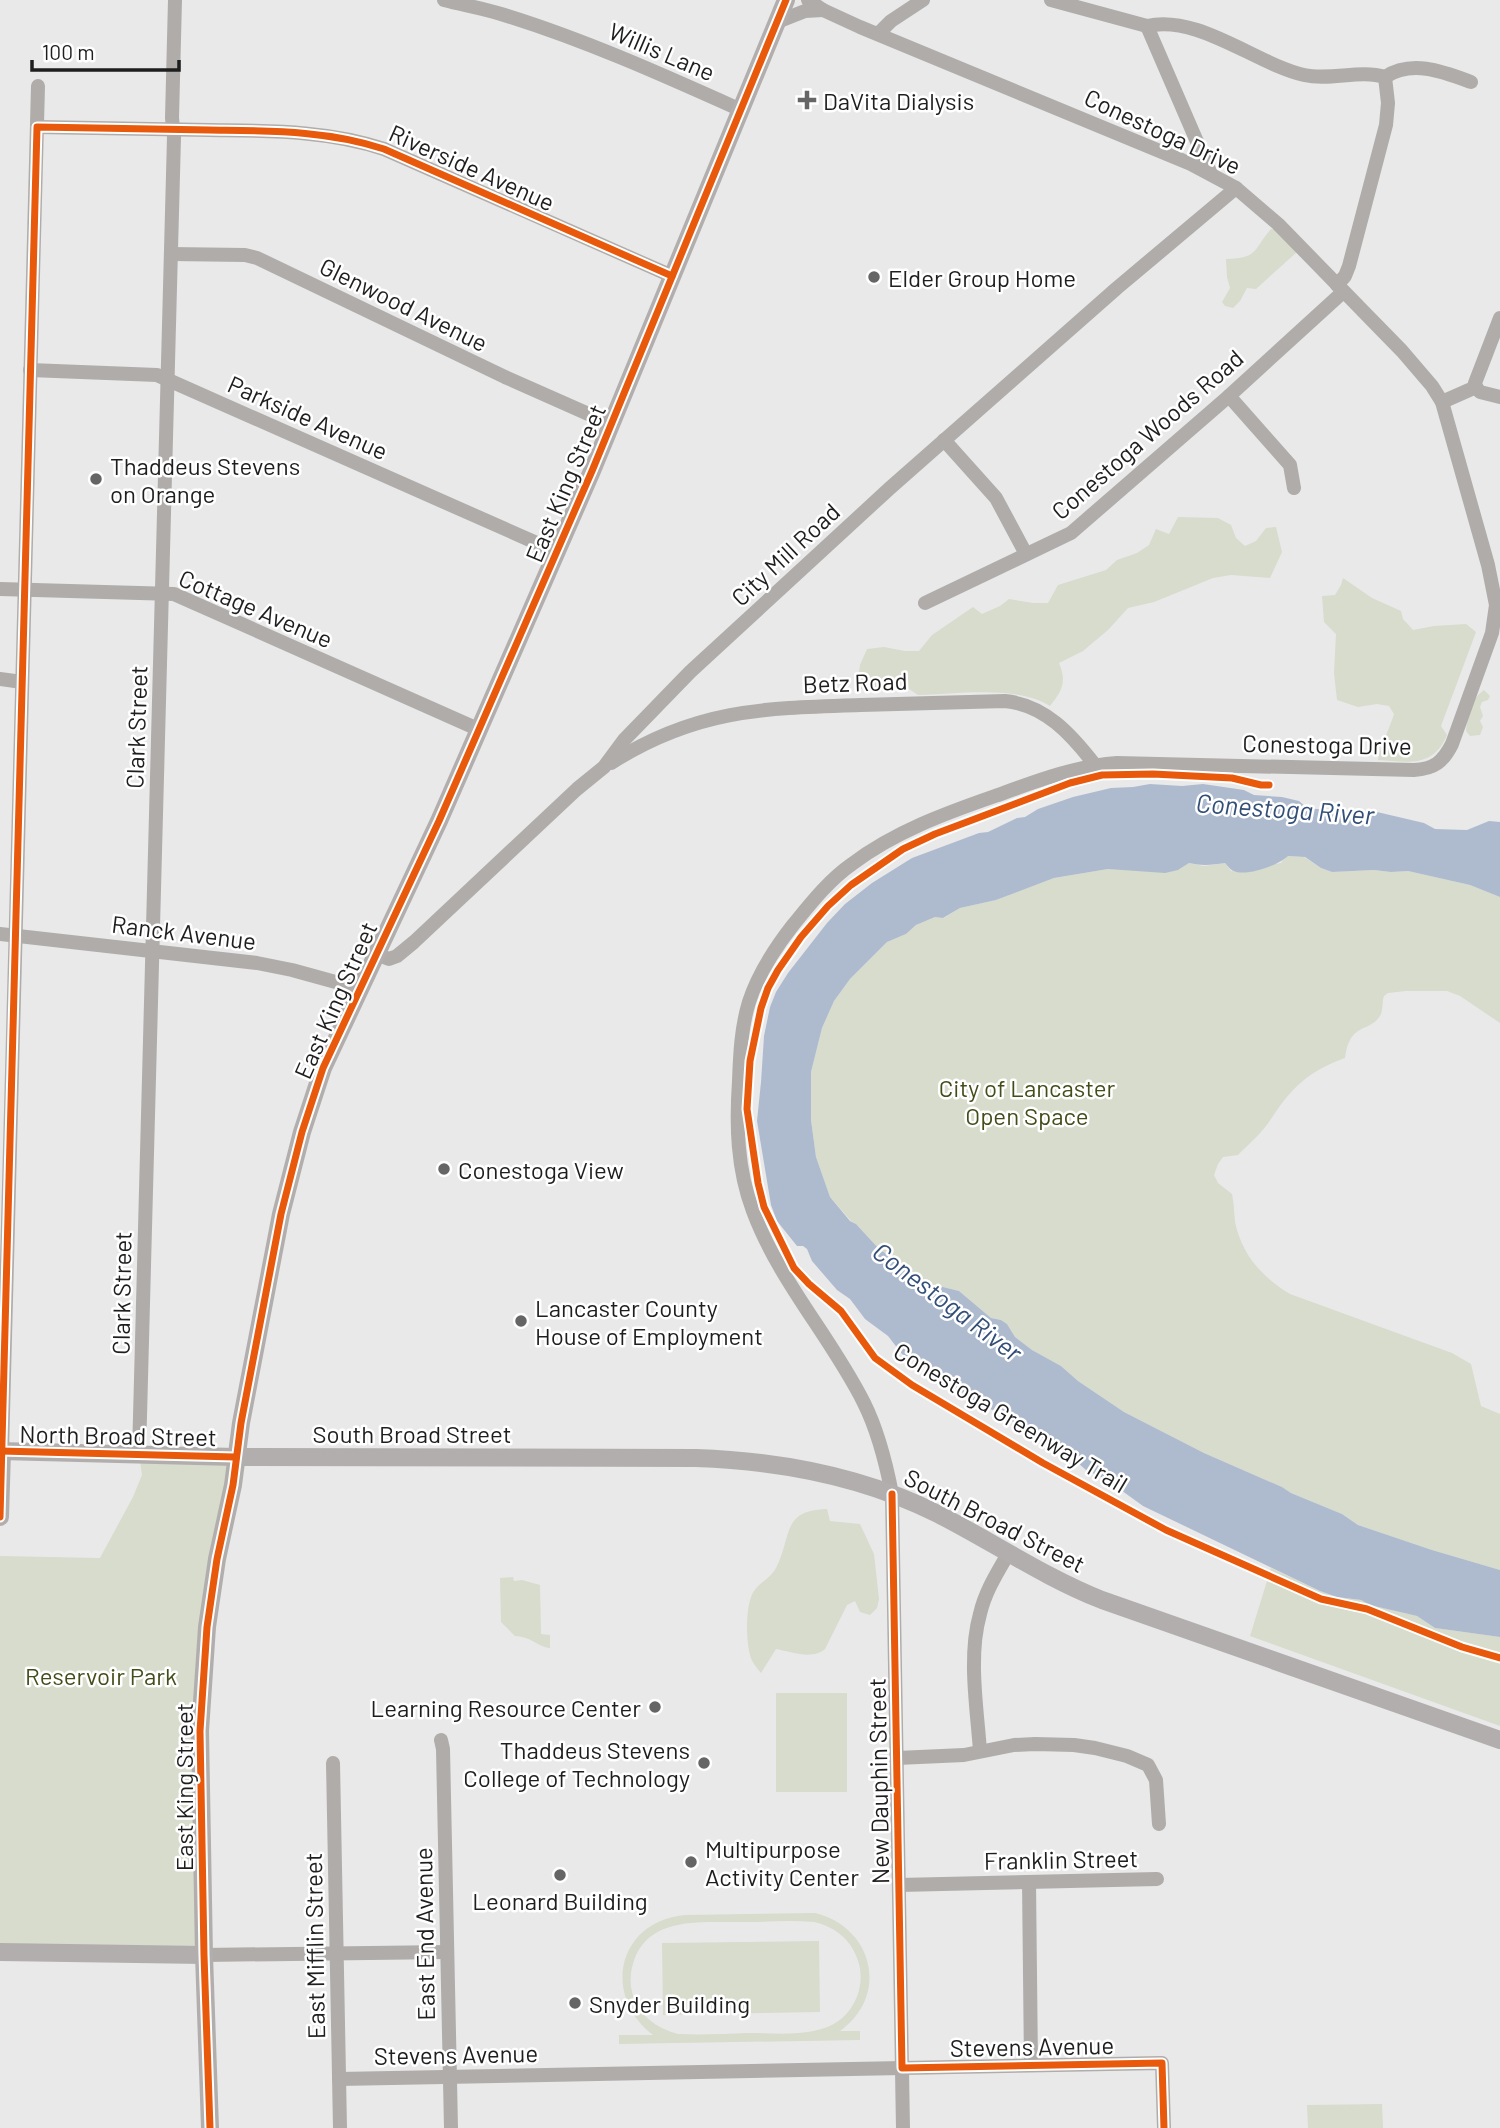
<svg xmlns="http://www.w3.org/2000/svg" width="1500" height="2128" viewBox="0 0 1500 2128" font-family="Barlow,sans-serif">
<rect width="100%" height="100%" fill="#e9e9ea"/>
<!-- green -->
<g fill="#d7dccc" fill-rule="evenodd">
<path d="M 1271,229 L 1277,229 L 1297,252 L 1256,289 L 1247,288 L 1240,301 L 1233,308 L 1225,306 L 1222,302 L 1230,288 L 1227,277 L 1226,259 C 1259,258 1252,251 1271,229 Z"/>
<path d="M 1178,517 L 1218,518 L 1231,525 L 1236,538 L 1245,546 L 1256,541 L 1266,528 L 1276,527 L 1282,552 L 1270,578 L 1231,575 L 1213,578 L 1154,602 L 1128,608 L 1108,630 L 1083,651 L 1059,663 C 1067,682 1062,691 1050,706 C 1018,685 956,694 918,695 L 906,687 L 869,692 L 857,687 L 860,665 L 867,649 L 884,647 L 905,651 L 919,651 L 932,635 L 973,607 L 982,614 L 1000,606 L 1009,599 L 1033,603 L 1048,603 L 1058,585 L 1106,570 L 1117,560 L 1137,553 L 1149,545 L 1156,529 L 1169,534 Z"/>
<path d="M 1343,578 L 1372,598 L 1401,611 L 1403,619 L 1413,630 L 1434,626 L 1466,624 L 1476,632 L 1441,726 L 1447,735 C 1433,768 1409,762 1378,760 C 1381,744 1389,730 1394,714 L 1389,706 L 1377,704 L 1358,707 L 1337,700 L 1334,673 L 1336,634 L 1324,622 L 1322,596 L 1335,595 L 1341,585 Z"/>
<path d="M 1484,690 L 1490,696 L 1488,700 L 1482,702 L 1480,707 L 1483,716 L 1480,721 L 1483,727 L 1480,735 L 1470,736 L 1466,731 C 1468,715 1470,700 1484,690 Z"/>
<path d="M 1287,856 L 1304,857 L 1321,868 L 1332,872 L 1374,870 L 1391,872 L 1408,871 L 1470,885 L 1500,897 L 1500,1023 L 1460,996 L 1447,991 L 1406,991 L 1388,993 L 1384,996 C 1382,1001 1383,1009 1381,1014 C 1371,1034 1350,1020 1345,1058 C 1309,1071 1292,1087 1271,1119 C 1263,1132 1249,1144 1238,1155 L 1223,1157 L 1218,1164 L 1214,1175 L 1218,1183 L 1232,1194 C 1234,1203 1234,1213 1235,1222 C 1242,1255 1262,1277 1290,1294 L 1452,1353 L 1471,1364 L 1481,1406 L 1500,1414 L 1500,1570 L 1432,1550 L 1358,1525 L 1342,1514 L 1291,1493 L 1282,1487 L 1204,1453 L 1124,1412 L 1078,1381 L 1061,1366 L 1032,1350 L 1015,1337 L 1007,1324 L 1001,1320 L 991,1318 L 959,1291 L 919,1281 L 895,1259 L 880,1250 L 856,1224 L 851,1221 L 830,1197 L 816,1157 L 811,1120 L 811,1072 L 822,1028 L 834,1001 L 850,979 L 887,942 L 906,934 L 916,925 L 935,917 L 944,918 L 960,908 L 996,900 L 1054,878 L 1108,869 L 1178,870 L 1189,863 L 1204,866 L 1225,863 L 1231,871 L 1281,863 Z"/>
<path d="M 139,1454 L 235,1457 L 211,1596 L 204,1955 L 0,1952 L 0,1556 L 100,1558 L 133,1497 L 142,1475 Z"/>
<path d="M 827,1509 L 830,1521 L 860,1524 L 874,1554 L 879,1599 L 877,1608 L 870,1615 L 860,1612 L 855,1601 L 847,1605 L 825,1649 C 812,1660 792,1652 776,1649 L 761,1673 C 757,1668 751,1661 750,1655 C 746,1640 745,1604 754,1591 C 760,1582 771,1578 776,1568 C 792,1537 781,1510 827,1509 Z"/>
<path d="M 1271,1568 L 1320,1591 L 1337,1597 L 1361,1600 L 1371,1605 L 1417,1616 L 1435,1628 L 1500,1637 L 1500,1726 L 1250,1636 Z"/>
<path d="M 513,1577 L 514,1581 L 522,1580 L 540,1585 L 541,1634 L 550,1635 L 550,1648 C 537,1647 533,1637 515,1636 L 501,1622 L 500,1578 Z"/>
<rect x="776" y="1693" width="71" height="99"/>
<path d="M 815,1913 C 873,1927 890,1995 840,2031 L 860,2031 L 860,2040 L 619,2044 L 619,2035 L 653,2035 C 601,1995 618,1921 685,1915 ZM 814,1922 C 836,1927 853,1941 859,1964 C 862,1976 861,1989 855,2001 C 836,2041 785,2033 748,2033 C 725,2034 701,2035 678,2034 C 656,2028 638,2015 632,1992 C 629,1980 631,1967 636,1955 C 655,1915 707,1923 743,1922 C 767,1922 790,1920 814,1922 Z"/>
<path d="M 819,1941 L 820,2012 L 663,2015 L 662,1943 Z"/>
<path d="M 1382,2104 L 1383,2128 L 1308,2128 L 1307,2105 Z"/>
</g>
<!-- water -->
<path fill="#aebbcf" d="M 1150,784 L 1182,786 L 1203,784 L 1244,790 L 1254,795 L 1282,797 L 1299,801 L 1307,808 L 1336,811 L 1345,818 L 1370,812 L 1377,812 L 1424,823 L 1435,829 L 1467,830 L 1489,821 L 1500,822 L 1500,897 L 1470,885 L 1408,871 L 1391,872 L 1374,870 L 1332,872 L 1321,868 L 1305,857 L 1288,856 C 1279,865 1246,877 1234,871 C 1230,870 1228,866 1225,863 C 1212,865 1202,866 1189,863 L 1178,870 L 1165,873 L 1108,869 L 1054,878 L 996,900 L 960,908 L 943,918 L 935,917 L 916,925 L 906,934 L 887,942 L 850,979 L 834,1001 L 822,1028 L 811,1072 L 811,1120 L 816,1157 L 830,1197 L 850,1221 L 856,1224 L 880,1250 L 895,1259 L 919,1281 L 959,1291 L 991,1318 L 1001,1320 L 1007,1324 L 1015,1337 L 1032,1350 L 1061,1366 L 1078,1381 L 1124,1412 L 1204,1453 L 1282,1487 L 1291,1493 L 1342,1514 L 1358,1525 L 1432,1550 L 1500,1570 L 1500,1637 L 1435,1628 L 1417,1616 L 1370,1605 L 1361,1600 L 1337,1597 L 1320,1591 L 1143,1506 L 1107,1480 L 1086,1470 L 1078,1463 L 1067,1459 L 1064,1452 L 1020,1424 L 1013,1422 L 1006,1415 L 982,1406 L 914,1360 L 902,1354 L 888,1336 L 865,1319 L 850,1299 L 837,1290 L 812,1261 L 807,1249 L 803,1246 L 797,1246 L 777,1221 L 771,1205 L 757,1121 L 761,1082 L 764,1036 L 770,1007 L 776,992 L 788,973 L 827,923 L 845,904 L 872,883 L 912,858 L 979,833 L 988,832 L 1017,818 L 1025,817 L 1038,809 L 1073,797 L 1111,788 L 1133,787 Z"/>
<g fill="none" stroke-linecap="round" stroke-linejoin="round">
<!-- minor -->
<g stroke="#b0acaa" stroke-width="14">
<path d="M 444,0 C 463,5 482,8 501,14 C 583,39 663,75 741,110"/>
<path d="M 808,0 L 823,10 L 860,27 L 1191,164 L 1236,188 L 1278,224 L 1402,351 L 1432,386 L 1442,402 L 1488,565 L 1496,605 L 1492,633 L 1452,744 C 1443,762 1434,769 1414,770 L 1117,763 C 1075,766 1034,782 995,796 C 946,813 894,832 852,864 C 829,880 811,903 793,925 C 775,948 758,974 749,1002 C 741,1028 740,1055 739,1081 C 736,1125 737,1169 753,1211 C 779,1281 831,1337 864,1403 C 878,1431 886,1463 892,1494 L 903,2128"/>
<path d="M 1051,0 L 1147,26 C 1198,14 1256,64 1304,75 C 1331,81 1360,69 1385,77 L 1388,103 L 1386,125 L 1349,266 L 1345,276 L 1337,285"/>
<path d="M 777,22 L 805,11 L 823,10"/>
<path d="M 1147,26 L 1211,174"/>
<path d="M 879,33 L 891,21 L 923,0"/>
<path d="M 1385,77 C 1412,59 1444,72 1471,82"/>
<path d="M 37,127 C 94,128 151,129 209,130 C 268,131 327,130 384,149 L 672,276"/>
<path d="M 171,254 L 245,255 L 257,258 L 505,377 L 611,424"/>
<path d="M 30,370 L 157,375 L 557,552"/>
<path d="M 1476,387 L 1475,383 L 1500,318"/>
<path d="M 1476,387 L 1480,392 L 1500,397"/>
<path d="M 1229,396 L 1290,465 L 1294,488"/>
<path d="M 1442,402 L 1476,387"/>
<path d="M 944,440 L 996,498 L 1026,554"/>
<path d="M 0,589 L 174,594 L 480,730"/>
<path d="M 925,603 L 1071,533 L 1229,396 L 1343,292"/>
<path d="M 0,679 L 22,682"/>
<path d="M 611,763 C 696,709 764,708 861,705 C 909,704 957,702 1005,701 C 1045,705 1071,734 1095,765"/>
<path d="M 0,934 L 257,963 L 292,970 L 361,989"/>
<path d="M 376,954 L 389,959 L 397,956 L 414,942 L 577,789 L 604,767 L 624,740 L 690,672 L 890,488 L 1117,288 L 1236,188"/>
<path d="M 2,1451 L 38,86"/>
<path d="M 139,1454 L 174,137 L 172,118 L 175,0"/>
<path d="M 441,1740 L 443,1749 L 451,2128"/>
<path d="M 980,1751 C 977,1708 968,1656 980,1614 C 985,1592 997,1573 1008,1554"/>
<path d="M 897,1758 L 964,1755 L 1014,1745 L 1035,1744 L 1074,1745 L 1095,1748 L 1127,1756 L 1148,1765 L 1156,1780 L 1159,1824"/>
<path d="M 333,1763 L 340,2128"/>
<path d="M 1029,1882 L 1031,2065"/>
<path d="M 899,1885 L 1157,1879"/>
<path d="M 204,1955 L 447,1952"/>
<path d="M 339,2079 L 1162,2063 L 1164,2128"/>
</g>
<!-- major -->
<g stroke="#b2aeae" stroke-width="18">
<path d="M 0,1451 L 235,1457 L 696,1458 C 780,1461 862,1476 938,1514 C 993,1542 1044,1577 1102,1600 L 1500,1740"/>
<path d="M 0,1517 L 2,1451"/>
<path d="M 0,1952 L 204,1955"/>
<path d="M 210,2128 L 204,1955 L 200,1731 L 207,1627 L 217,1559 L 233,1485 L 241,1423 L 281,1214 L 302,1132 L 323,1068 L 439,821 L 592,471 L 786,0"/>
</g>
<defs>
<g id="cycleway">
<path d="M 1269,785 L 1261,785 L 1232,778 L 1153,774 L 1102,775 L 1070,783 L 935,834 L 903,849 L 851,885 L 828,906 L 801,937 L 778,970 L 768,988 L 761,1008 L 750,1061 L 747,1109 L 758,1183 L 764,1207 L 794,1268 L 809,1284 L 841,1311 L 875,1358 L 912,1385 L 1043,1463 L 1166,1530 L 1321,1599 L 1367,1609 L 1462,1647 L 1500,1658"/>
<path d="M 0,1451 L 235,1457"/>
<path d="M 892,1494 L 902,2068 L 1162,2063 L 1164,2128"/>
<path d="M 0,1517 L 37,127 C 94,128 151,129 209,130 C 268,131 327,130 384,149 L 672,276"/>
<path d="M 210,2128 L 204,1955 L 200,1731 L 207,1627 L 217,1559 L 233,1485 L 241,1423 L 281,1214 L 302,1132 L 323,1068 L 439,821 L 592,471 L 786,0"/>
</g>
</defs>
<!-- cycleway casing -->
<use href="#cycleway" stroke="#fff" stroke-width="11"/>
<!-- cycleway -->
<use href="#cycleway" stroke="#e8590c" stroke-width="7"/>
</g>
<!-- markers -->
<g fill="#656566" stroke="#fff" stroke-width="2.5">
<path d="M803.5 89.5h7v7h7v7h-7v7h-7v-7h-7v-7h7z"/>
<circle cx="874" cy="277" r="7"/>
<circle cx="96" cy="479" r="7"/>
<circle cx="444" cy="1169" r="7"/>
<circle cx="521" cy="1321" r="7"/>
<circle cx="655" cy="1707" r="7"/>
<circle cx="704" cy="1763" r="7"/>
<circle cx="691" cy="1862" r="7"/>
<circle cx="560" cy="1875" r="7"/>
<circle cx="575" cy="2003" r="7"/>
</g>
<g text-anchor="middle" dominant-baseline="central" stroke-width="5" stroke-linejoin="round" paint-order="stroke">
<!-- street labels -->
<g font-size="24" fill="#1e1e1f" stroke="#fff">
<text transform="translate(662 51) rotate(23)">Willis Lane</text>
<text transform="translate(1163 131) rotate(25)">Conestoga Drive</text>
<text transform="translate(472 167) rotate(24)">Riverside Avenue</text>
<text transform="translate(404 304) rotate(26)">Glenwood Avenue</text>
<text transform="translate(308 417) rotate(24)">Parkside Avenue</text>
<text transform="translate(1147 434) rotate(-41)">Conestoga Woods Road</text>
<text transform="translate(565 483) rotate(-67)">East King Street</text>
<text transform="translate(785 554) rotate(-43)">City Mill Road</text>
<text transform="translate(256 608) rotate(23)">Cottage Avenue</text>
<text transform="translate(855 682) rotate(-2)">Betz Road</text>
<text transform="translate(136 727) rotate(-88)">Clark Street</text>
<text transform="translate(1327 744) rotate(1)">Conestoga Drive</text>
<text transform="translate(184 932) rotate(7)">Ranck Avenue</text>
<text transform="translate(335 1000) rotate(-66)">East King Street</text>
<text transform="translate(121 1293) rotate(-89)">Clark Street</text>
<text transform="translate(1011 1417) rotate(31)">Conestoga Greenway Trail</text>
<text x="412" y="1433">South Broad Street</text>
<text transform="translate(118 1435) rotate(1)">North Broad Street</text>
<text transform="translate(995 1520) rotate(27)">South Broad Street</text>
<text transform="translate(878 1781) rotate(-91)">New Dauphin Street</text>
<text transform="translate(183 1787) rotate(-90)">East King Street</text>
<text transform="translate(1061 1859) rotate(-1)">Franklin Street</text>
<text transform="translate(424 1934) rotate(-91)">East End Avenue</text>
<text transform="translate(314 1946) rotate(-91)">East Mifflin Street</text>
<text transform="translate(1032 2046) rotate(-1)">Stevens Avenue</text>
<text transform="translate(456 2054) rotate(-1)">Stevens Avenue</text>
</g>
<!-- poi labels -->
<g font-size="24" fill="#1e1e1f" stroke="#fff" text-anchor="start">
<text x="823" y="100">DaVita Dialysis</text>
<text x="888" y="277">Elder Group Home</text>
<text x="110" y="465">Thaddeus Stevens<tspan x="110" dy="28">on Orange</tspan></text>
<text x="458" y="1169">Conestoga View</text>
<text x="535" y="1307">Lancaster County<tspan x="535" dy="28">House of Employment</tspan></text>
<text x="641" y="1707" text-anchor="end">Learning Resource Center</text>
<text x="690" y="1749" text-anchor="end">Thaddeus Stevens<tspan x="690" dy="28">College of Technology</tspan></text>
<text x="705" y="1848">Multipurpose<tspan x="705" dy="28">Activity Center</tspan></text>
<text x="560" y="1900" text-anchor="middle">Leonard Building</text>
<text x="589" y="2003">Snyder Building</text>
</g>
<!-- park labels -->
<g font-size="24" fill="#424e1a" stroke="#fff">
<text x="1027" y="1087">City of Lancaster<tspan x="1027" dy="28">Open Space</tspan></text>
<text x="101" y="1675">Reservoir Park</text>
</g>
<!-- water labels -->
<g font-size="26" font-style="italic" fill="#334e77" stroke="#fff">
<text transform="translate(1285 808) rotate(4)">Conestoga River</text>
<text transform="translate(948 1301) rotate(37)">Conestoga River</text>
</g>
</g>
<!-- scale -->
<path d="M32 60v10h147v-10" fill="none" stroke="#1e1e1f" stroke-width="3.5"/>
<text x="42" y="60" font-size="21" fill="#1e1e1f" stroke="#ffffff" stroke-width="5" paint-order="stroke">100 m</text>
</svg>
